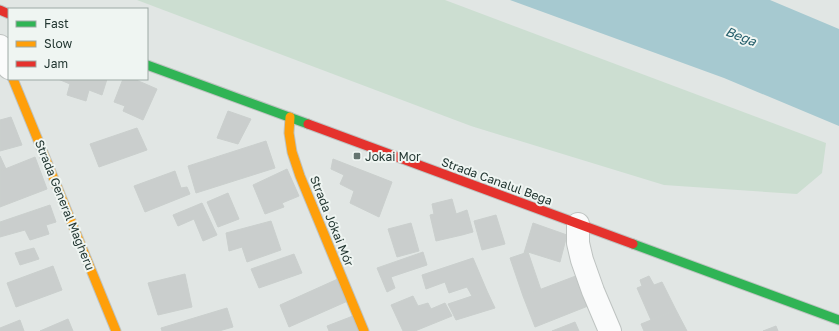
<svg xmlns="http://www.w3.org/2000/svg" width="839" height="331" viewBox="0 0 839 331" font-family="'Golos Text',sans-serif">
<rect width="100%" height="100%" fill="#e1e6e4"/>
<!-- green -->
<path fill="#ccded1" d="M 137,0 L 445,0 L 826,143 L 822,173 L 797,194 L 664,185 L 471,126 Z"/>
<!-- water -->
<path fill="#a6c9d0" d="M 510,0 L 770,0 L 839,29 L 839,126 L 724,78 Z"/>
<!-- building -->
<g fill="#cacecd" stroke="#cacfcd">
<path d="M 58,79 L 107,79 L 102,95 L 89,90 L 86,101 L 67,95 L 70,84 Z"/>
<path d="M 123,79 L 134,79 L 157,89 L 143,120 L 123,111 L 125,106 L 114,102 Z"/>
<path d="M 228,111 L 251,119 L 238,144 L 217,138 Z"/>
<path d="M 11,117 L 22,145 L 0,151 L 0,120 Z"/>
<path d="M 137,128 L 147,150 L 99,167 L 90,144 Z"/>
<path d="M 266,141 L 275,168 L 196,193 L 188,166 Z"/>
<path d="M 0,156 L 6,169 L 0,171 Z"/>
<path d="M 35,157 L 47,189 L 0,207 L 0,171 Z"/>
<path d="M 333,159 L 392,182 L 379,217 L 350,203 L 354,191 L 340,184 L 344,175 L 331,169 Z"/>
<path d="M 287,169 L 299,196 L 282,203 L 284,207 L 265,214 L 253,185 Z"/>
<path d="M 175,171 L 181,188 L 187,187 L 190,194 L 145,212 L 134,186 Z"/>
<path d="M 228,193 L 239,219 L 218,227 L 207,202 Z"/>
<path d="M 452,199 L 462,235 L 436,241 L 430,215 L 434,214 L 432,204 Z"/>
<path d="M 202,203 L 217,235 L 203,241 L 194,219 L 178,226 L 173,215 Z"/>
<path d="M 50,205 L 56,222 L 46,225 L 49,234 L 30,240 L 25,230 L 0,237 L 0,222 Z"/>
<path d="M 467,210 L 473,232 L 462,235 L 456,214 Z"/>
<path d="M 496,215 L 505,244 L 482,250 L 474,221 Z"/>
<path d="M 271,221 L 281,250 L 247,262 L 242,247 L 229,251 L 226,233 Z"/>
<path d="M 411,223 L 419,251 L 397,257 L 388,229 Z"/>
<path d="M 533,223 L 567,235 L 560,262 L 528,252 L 524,253 Z"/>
<path d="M 34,248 L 39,259 L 20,265 L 15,253 Z"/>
<path d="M 423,252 L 427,265 L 391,277 L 395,288 L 387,292 L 377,268 Z"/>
<path d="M 528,252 L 541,290 L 523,296 L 510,258 Z"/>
<path d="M 294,254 L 302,273 L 259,288 L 251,269 Z"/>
<path d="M 473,258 L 487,291 L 472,296 L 467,287 L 449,293 L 445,282 L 426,289 L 422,275 Z"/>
<path d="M 53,266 L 62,290 L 16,307 L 7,283 Z"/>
<path d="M 185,274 L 192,307 L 158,315 L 148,283 Z"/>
<path d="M 581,274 L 593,304 L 535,327 L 523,296 Z"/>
<path d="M 649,276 L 654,285 L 662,282 L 676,310 L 651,320 L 637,288 L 642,286 L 640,280 Z"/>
<path d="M 340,278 L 350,300 L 289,327 L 280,305 Z"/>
<path d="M 487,291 L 495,308 L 456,320 L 448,304 Z"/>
<path d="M 413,296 L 418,306 L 428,303 L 431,309 L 445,303 L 452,316 L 415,331 L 403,331 L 391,305 Z"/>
<path d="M 227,308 L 233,327 L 219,331 L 162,331 L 161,328 Z"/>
<path d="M 676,310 L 687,331 L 644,331 L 641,324 Z"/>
<path d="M 353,316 L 359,331 L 329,331 L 327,326 Z"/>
<path d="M 68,319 L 73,331 L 40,331 Z"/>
<path d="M 20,320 L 24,331 L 0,331 L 0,328 Z"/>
<path d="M 575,322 L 579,331 L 552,331 Z"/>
<path d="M 776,326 L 778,331 L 763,331 Z"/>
</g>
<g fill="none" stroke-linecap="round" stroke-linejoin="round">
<defs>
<g id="street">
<path d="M 0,46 L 9,68"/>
<path d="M 578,224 L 578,243 L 582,260 L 593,291 L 610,331"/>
</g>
<g id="fast">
<path d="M 147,65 L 308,124"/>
<path d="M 633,244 L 839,320"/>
</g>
<g id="slow">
<path d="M 13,79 L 116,331"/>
<path d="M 290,117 L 289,133 L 292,152 L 300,176 L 364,331"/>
</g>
<g id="jam">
<path d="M 0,10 L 9,14"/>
<path d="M 308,124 L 633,244"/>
</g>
</defs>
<!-- street casing -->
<use href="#street" stroke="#bec3c1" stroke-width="24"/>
<!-- fast casing -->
<use href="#fast" stroke="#bec3c1" stroke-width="11"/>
<!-- slow casing -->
<use href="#slow" stroke="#bec3c1" stroke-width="11"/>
<!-- jam casing -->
<use href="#jam" stroke="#bec3c1" stroke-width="11"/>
<!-- street -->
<use href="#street" stroke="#fafbfb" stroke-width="22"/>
<!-- fast -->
<use href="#fast" stroke="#30b455" stroke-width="9"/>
<!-- slow -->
<use href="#slow" stroke="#ff9f0a" stroke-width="9"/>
<!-- jam -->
<use href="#jam" stroke="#e5322d" stroke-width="9"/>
</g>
<!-- markers -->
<rect fill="#657470" stroke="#eff5f2" stroke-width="1.5" x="353" y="152" width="8" height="8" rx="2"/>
<g text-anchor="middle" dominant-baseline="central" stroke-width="4" stroke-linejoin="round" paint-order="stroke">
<!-- poi labels -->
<g font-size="12" fill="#223631" stroke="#eff5f2" text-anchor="start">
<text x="365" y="156">Jokai Mor</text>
</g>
<!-- street labels -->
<g font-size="12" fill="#223631" stroke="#eff5f2">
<text transform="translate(497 181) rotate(20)">Strada Canalul Bega</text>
<text transform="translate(65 205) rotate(68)">Strada General Magheru</text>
<text transform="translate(332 221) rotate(68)">Strada Jókai Mór</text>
</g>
<!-- water labels -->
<g font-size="13" font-style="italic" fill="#235d6a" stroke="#eff5f2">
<text transform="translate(741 36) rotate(21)">Bega</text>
</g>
</g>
<!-- legend -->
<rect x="8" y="8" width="140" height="72" fill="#eff5f2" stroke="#9da9a5"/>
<rect x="16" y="21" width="20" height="6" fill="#30b455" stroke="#9da9a5"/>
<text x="44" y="28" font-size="12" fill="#223631">Fast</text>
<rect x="16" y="41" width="20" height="6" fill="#ff9f0a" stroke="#9da9a5"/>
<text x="44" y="48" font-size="12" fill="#223631">Slow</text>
<rect x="16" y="61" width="20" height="6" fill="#e5322d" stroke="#9da9a5"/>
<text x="44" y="68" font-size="12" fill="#223631">Jam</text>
</svg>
